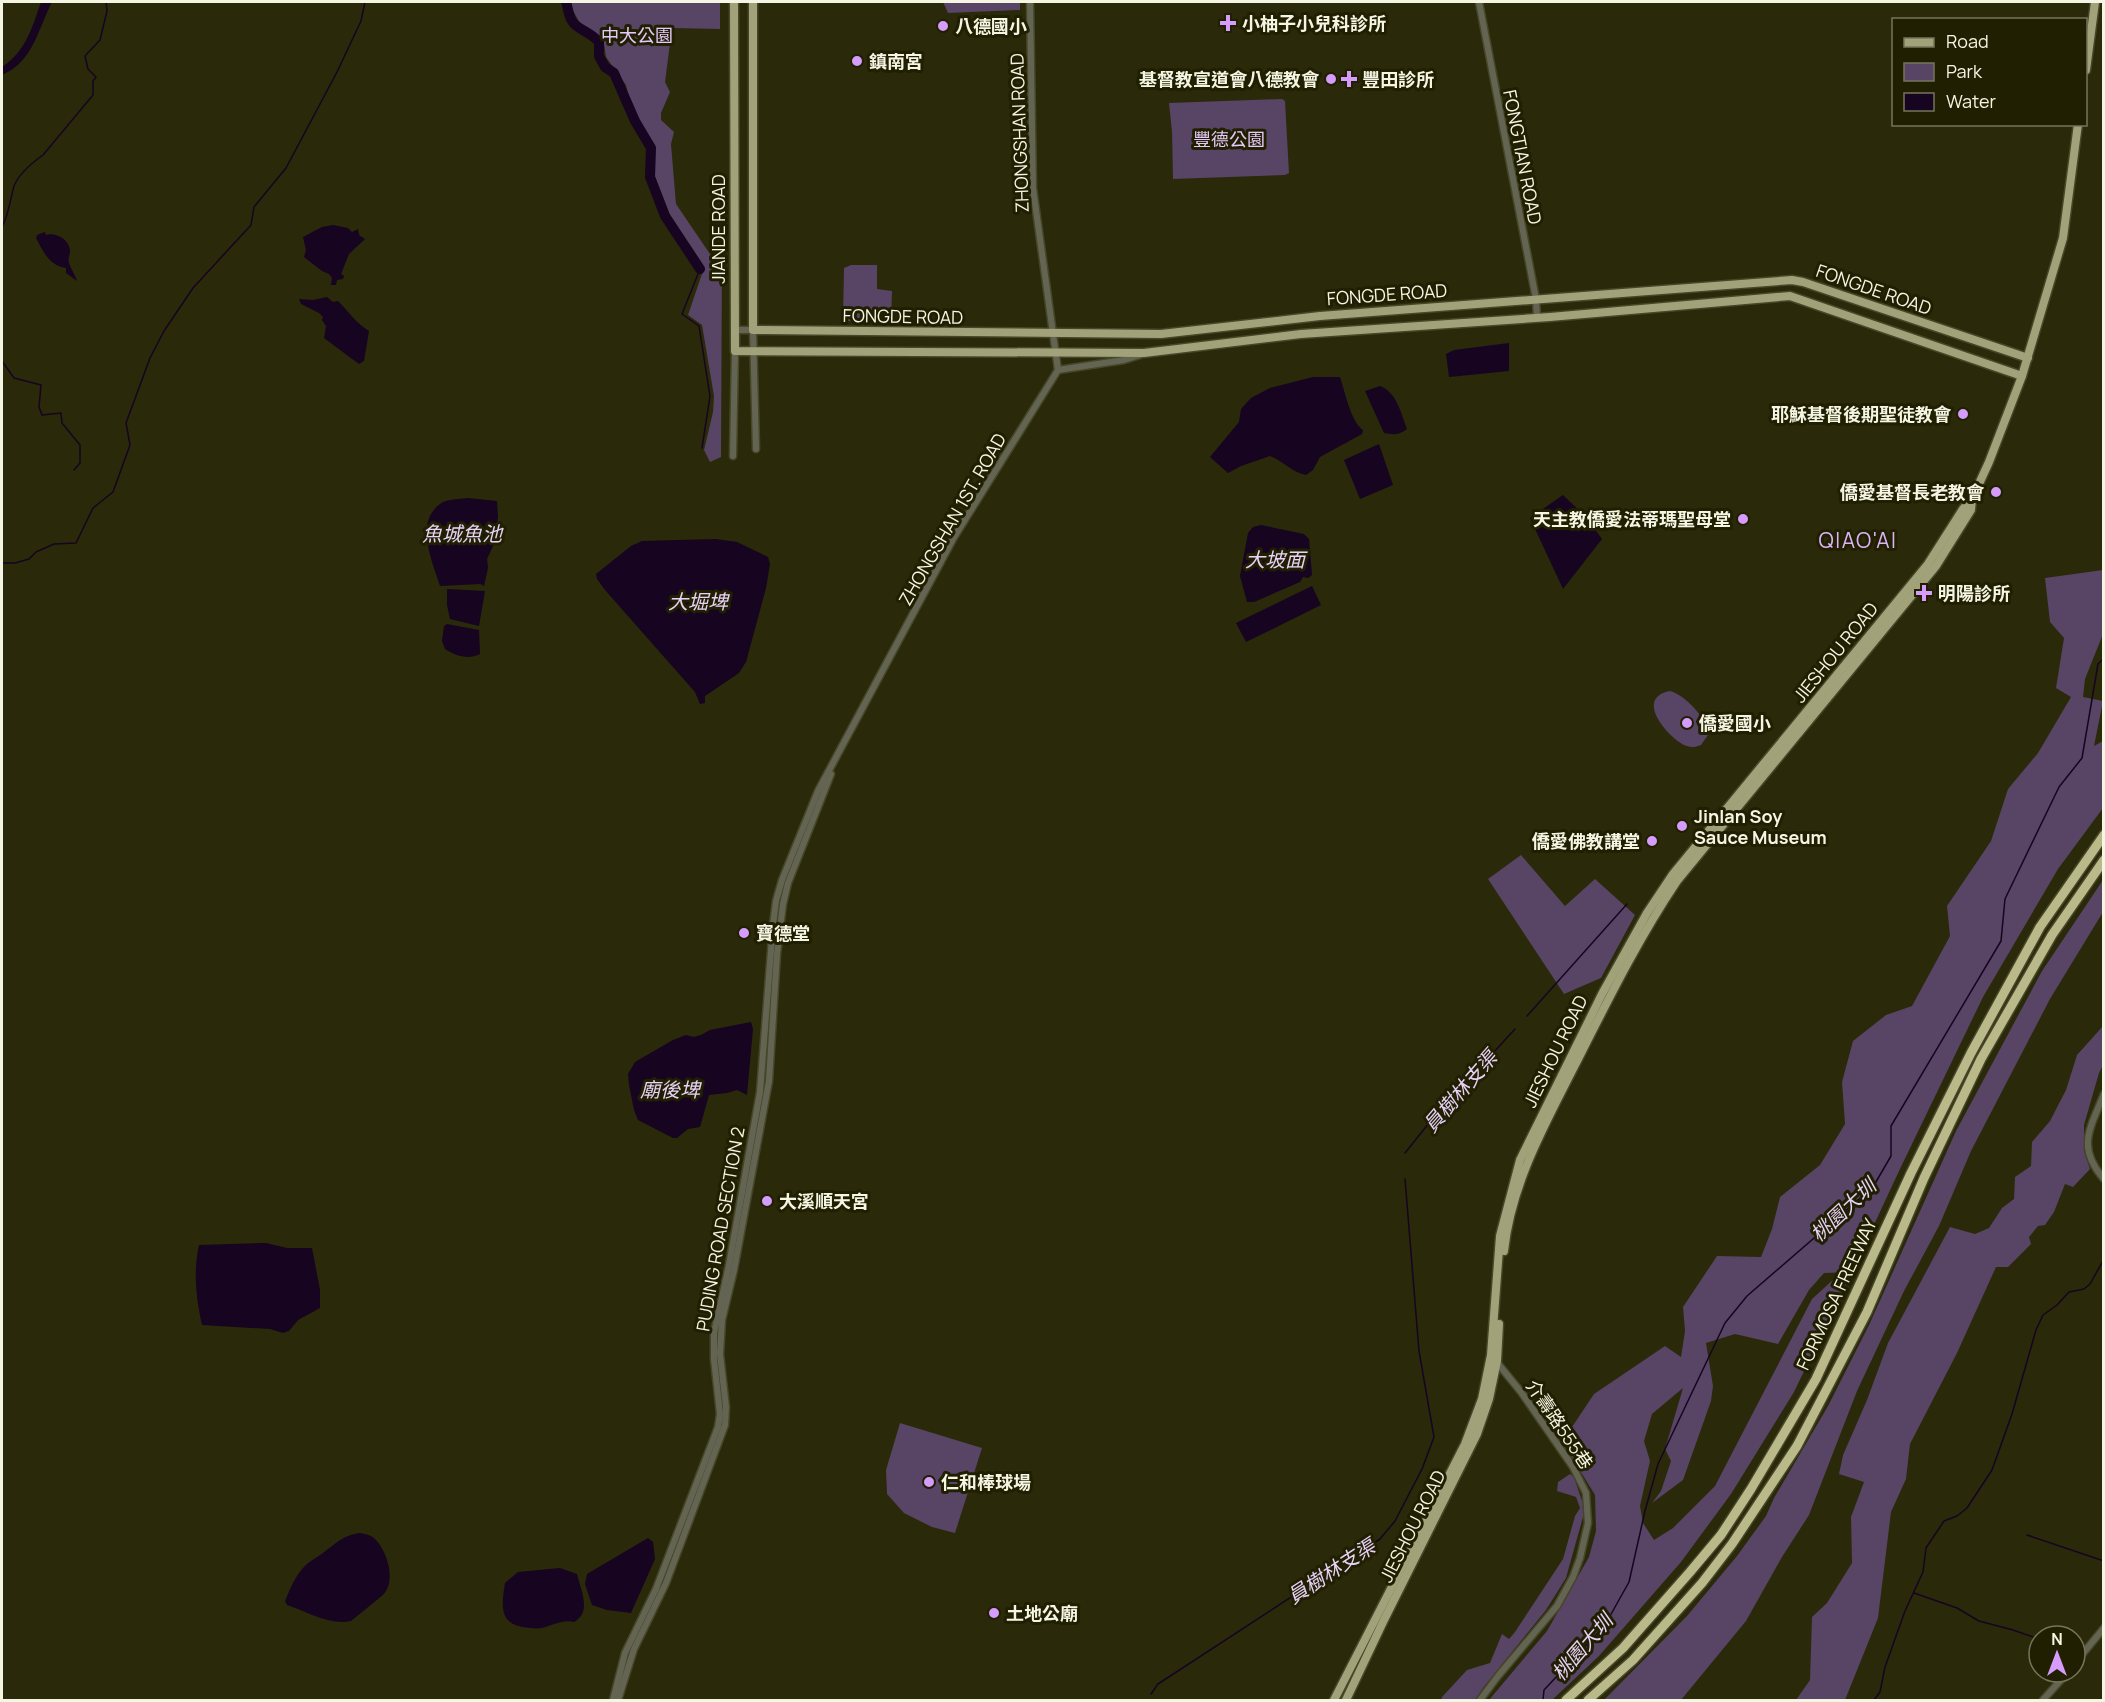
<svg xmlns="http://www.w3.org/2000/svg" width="2105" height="1702" viewBox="0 0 2105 1702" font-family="Manrope,'Noto Sans TC',sans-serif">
<rect width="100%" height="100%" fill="#2a2909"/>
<!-- green -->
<g fill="#584465">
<path d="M 568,2 L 720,2 L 720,29 L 672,28 L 665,82 L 670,92 L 661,113 L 661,120 L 674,132 L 671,144 L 676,204 L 712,257 L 722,258 L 721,457 L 710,462 L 704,450 L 713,412 L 714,396 L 702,325 L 688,315 L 704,268 L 670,215 L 655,177 L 655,150 L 630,102 L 626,85 L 606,57 L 604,44 L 591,30 L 580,23 Z"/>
<path d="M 943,2 L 1016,2 L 1014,3 L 1020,3 L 1020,10 L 948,13 Z"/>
<path d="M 1282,99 L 1285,101 L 1289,173 L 1285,175 L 1173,179 L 1172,132 L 1169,103 Z"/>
<path d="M 851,265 L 877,265 L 877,289 L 892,291 L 891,322 L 848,321 L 843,318 L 844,268 Z"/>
<path d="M 2103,570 L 2103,634 L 2085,679 L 2083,697 L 2103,701 L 2094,746 L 2103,741 L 2103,808 L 2058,869 L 1983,997 L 1899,1171 L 1852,1272 L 1824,1273 L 1809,1290 L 1778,1344 L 1735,1334 L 1706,1343 L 1713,1386 L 1711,1401 L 1683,1480 L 1652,1503 L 1661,1491 L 1671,1461 L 1665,1449 L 1683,1388 L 1652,1414 L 1644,1441 L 1650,1461 L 1640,1506 L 1643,1523 L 1654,1540 L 1673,1528 L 1715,1486 L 1812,1299 L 1835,1278 L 1848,1280 L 1794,1392 L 1731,1494 L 1681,1562 L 1599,1656 L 1552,1700 L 1489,1700 L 1547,1631 L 1589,1557 L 1596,1531 L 1595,1495 L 1549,1420 L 1554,1416 L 1568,1433 L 1594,1394 L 1665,1346 L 1681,1357 L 1685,1331 L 1683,1307 L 1717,1256 L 1761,1257 L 1772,1229 L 1780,1197 L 1820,1165 L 1845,1124 L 1842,1082 L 1853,1041 L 1886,1015 L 1912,1006 L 1950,936 L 1947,906 L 1991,841 L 2008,789 L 2038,753 L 2071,697 L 2056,688 L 2064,638 L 2050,622 L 2045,578 Z"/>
<path d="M 1670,691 C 1684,694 1709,720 1708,735 L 1701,745 C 1696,747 1692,748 1687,746 C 1671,741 1632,698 1670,691 Z"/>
<path d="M 1521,855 L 1565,906 L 1595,879 L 1635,915 L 1601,978 L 1564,994 L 1488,879 Z"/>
<path d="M 2103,880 L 2103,912 L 2050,999 L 1971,1151 L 1939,1226 L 1904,1291 L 1857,1391 L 1809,1515 L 1782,1557 L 1746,1621 L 1681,1700 L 1604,1700 L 1687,1616 L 1737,1556 L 1766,1516 L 1774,1498 L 1828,1406 L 1869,1325 L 1956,1131 L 2042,971 Z"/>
<path d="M 2103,1026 L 2103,1065 L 2099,1073 L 2084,1125 L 2084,1151 L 2090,1169 L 2073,1187 L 2065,1184 L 2054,1212 L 2045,1225 L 2038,1226 L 2029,1237 L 2031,1244 L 2008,1267 L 1996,1267 L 1957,1353 L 1910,1444 L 1906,1479 L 1891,1512 L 1878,1618 L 1845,1700 L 1796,1700 L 1810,1680 L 1812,1617 L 1827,1603 L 1852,1563 L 1851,1517 L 1864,1482 L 1839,1474 L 1843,1455 L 1867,1400 L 1888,1343 L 1950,1227 L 1975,1234 L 1989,1228 L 2002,1208 L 2014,1199 L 2015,1177 L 2031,1166 L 2032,1142 L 2050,1121 L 2066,1090 L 2077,1055 Z"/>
<path d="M 900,1423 L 982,1448 L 955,1533 L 932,1527 L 904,1513 L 887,1494 L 886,1470 Z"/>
<path d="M 1570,1474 L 1574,1477 L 1583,1504 L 1583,1517 L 1566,1578 L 1546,1610 L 1483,1688 L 1475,1700 L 1441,1700 L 1442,1697 L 1467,1670 L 1490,1663 L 1502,1634 L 1509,1639 L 1515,1632 L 1563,1559 L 1575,1516 L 1580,1508 L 1576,1497 L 1557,1491 L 1558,1482 Z"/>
</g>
<!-- water -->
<g fill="#160421">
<path d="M 41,2 L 52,2 C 38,29 33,62 2,75 L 2,67 C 26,51 32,28 41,2 Z"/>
<path d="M 333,225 L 348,228 L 352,232 L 358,229 L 359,235 L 365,239 L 349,254 L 341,274 L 344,276 L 343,279 L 337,280 L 336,285 L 331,285 L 332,278 L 329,274 L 322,271 L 304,257 L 306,250 L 303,237 L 322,227 Z"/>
<path d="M 45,232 L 46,235 C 56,232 71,240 70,253 C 69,256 68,259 69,263 C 71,269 75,275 77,281 L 66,273 L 66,268 C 49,265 44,253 36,238 L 37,235 Z"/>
<path d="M 327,297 L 333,302 L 338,301 C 349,312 356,323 369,331 L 364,361 L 359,364 L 324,338 L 326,326 L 322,320 L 323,317 L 319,313 L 301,304 L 299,299 L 313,300 Z"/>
<path d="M 1509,343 L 1509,371 L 1449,377 L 1446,354 L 1454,350 Z"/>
<path d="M 1313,377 L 1340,377 C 1345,392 1351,422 1363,430 L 1362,434 L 1320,457 L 1313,470 L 1306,475 C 1291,472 1284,461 1270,456 L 1241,466 L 1228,473 L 1210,457 L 1239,422 L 1241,409 L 1251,398 L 1270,388 Z"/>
<path d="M 1380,386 C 1397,392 1401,414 1407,429 C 1399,435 1394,435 1384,433 L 1365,391 Z"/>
<path d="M 1379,444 L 1393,485 L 1360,499 L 1344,460 Z"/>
<path d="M 1563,495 L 1586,517 L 1602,539 L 1563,589 L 1530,518 Z"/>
<path d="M 468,498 L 497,501 L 498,516 L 495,542 L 487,559 L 488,568 L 484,586 L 480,584 L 440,586 C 433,563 414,523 440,504 C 446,499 460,499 468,498 Z"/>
<path d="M 1261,525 L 1304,534 L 1309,539 L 1312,575 L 1308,578 L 1303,577 L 1300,582 L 1254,602 L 1247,602 L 1240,576 L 1248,533 L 1253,527 Z"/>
<path d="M 716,539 L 737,542 L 768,557 L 770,564 L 766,588 L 746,662 L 739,673 L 705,696 L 705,703 L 700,704 L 695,692 L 605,590 L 597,579 L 596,574 L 631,546 L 642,541 Z"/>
<path d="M 1312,586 L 1321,605 L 1246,642 L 1236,623 Z"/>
<path d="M 447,589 L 485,591 L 479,626 L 450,619 L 447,605 Z"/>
<path d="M 447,624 L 479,630 L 480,654 C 468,660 456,656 445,649 L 442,641 L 444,626 Z"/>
<path d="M 751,1022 L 753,1029 L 747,1095 L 737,1090 L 727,1093 L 709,1095 L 700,1127 L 688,1129 L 677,1138 L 673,1138 L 638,1120 L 634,1110 L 629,1085 L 628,1074 L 635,1062 L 673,1040 L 686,1035 L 694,1037 L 701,1035 L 710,1030 Z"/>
<path d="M 266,1243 L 287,1248 L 312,1248 L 320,1290 L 320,1308 L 298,1320 L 289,1331 L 283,1333 L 270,1329 L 202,1325 C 196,1298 193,1273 199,1245 Z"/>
<path d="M 360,1533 C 365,1534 370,1535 374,1538 C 387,1550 397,1581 383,1595 L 351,1621 C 330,1626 306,1611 287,1605 L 285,1601 C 291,1587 298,1569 311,1561 C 315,1558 319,1556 323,1553 C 336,1543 344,1535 360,1533 Z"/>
<path d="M 648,1538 L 653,1542 L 655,1559 L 631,1613 L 607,1610 L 592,1605 L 585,1584 L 587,1574 Z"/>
<path d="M 560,1568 L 577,1574 C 581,1591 592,1612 574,1622 C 564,1619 553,1625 542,1628 C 536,1629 530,1628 523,1627 C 498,1623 502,1603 505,1583 L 518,1572 Z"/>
</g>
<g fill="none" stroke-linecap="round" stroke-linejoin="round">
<!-- stream -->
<g stroke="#160421" stroke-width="1.5">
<path d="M 2,227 C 9,214 10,200 14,186 C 19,174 33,162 43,155 L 93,95 L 93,81 L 96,77 L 88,69 L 85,56 L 100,40 L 107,11 L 106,2"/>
<path d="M 700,269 L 682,314 L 699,326 L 710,396 L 702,448"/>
<path d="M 2,361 L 14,378 L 41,385 L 39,407 L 42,415 L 61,413 L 62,423 L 80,445 L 80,463 L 74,470"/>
<path d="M 2,563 L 15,563 L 29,559 L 36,552 L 54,544 L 76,543 L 93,508 L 113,492 L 130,445 L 126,423 L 150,358 L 164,331 L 193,288 L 251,225 L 254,207 L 286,168 L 337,72 L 361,21 L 365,2"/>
<path d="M 1527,1016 L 1627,904"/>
<path d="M 1405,1153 L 1429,1123 L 1515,1029"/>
<path d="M 2027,1535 L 2104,1561"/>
<path d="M 1914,1593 L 1957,1608 L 1979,1621 L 2013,1630 L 2039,1639"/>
<path d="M 2075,1648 L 2079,1648"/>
<path d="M 1151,1694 L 1158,1684 L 1380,1539 L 1395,1521 L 1422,1469 L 1434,1437 L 1419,1351 L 1405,1179"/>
<path d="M 1543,1700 L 1544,1690 L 1605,1625 L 1629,1582 L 1645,1511 L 1658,1464 L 1725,1323 L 1747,1296 L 1873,1187 L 1891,1156 L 1891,1126 L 2001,941 L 2005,899 L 2059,787 L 2082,758 L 2098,664 L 2104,658"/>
<path d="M 1874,1700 L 1880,1692 L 1885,1667 L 1905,1611 L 1923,1572 L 1926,1548 L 1944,1521 L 1957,1516 L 1967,1508 L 1992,1470 L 2012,1414 L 2036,1330 L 2043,1315 L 2057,1305 L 2069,1292 L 2084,1289 L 2090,1284 L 2104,1259"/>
</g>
<!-- river -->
<path stroke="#160421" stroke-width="10" d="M 566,2 C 568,7 568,15 572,21 C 576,29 591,32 599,42 L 599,56 L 605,67 L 614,73 L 635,121 L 651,148 L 650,177 L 665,216 L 700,269"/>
<defs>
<g id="minor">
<path d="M 1479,2 L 1536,299 L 1537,318"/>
<path d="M 735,330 L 753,330 L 756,449"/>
<path d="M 1058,370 L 1124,360 L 1140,355"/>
<path d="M 733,456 L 735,351"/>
<path d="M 2104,1094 C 2090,1129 2076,1147 2104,1179"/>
<path d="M 2075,1663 L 2104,1628"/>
<path d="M 613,1700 L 625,1653 L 656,1589 L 718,1427 L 720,1414 L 714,1359 L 714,1333 L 729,1265 L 760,1092 L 773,925 L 776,901 L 782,880 L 818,791 L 953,539 L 1058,370 L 1033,188 L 1030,2"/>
<path d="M 618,1700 L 634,1649 L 666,1583 L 725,1425 L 726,1407 L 720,1354 L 722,1320 L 734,1270 L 769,1081 L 777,954 L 783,904 L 788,883 L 831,774"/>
<path d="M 1480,1700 L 1498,1676 L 1557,1606 L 1573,1577 L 1580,1558 L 1588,1523 L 1586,1493 L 1573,1467 L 1521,1392 L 1495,1360"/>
<path d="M 2043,1700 L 2068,1672"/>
</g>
<g id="major">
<path d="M 734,2 L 735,351 L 1144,353 L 1301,334 L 1550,317 L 1790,296 L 2022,376"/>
<path d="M 753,2 L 753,330 L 1161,334 L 1320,316 L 1792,280 L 1803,282 L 2028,358"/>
<path d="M 2086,70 L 2095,2"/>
<path d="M 1504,1251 C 1511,1184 1545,1124 1575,1065 C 1607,1002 1638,939 1677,881 L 1936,566 L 1971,510 L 1972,499"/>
<path d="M 1334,1700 L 1465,1444 L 1482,1399 L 1491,1355 L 1500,1236 L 1520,1160 L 1602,994 L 1647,913 L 1673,874 L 1928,564 L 1963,509 L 1972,499 L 1989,462 L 2022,376 L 2063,238 L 2078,124"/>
<path d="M 1346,1700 L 1383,1622 L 1477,1434 L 1489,1399 L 1497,1361 L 1499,1324"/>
</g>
<g id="highway">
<path d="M 1566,1700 L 1623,1648 L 1690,1572 L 1721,1535 L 1751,1489 L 1816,1379 L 1911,1173 L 1971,1053 L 2040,927 L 2104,835"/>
<path d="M 1588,1700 L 1633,1660 L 1702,1583 L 1732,1544 L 1797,1446 L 1867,1312 L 1924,1178 L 1981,1059 L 2052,935 L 2104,860"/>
</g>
</defs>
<!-- minor casing -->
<use href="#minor" stroke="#464628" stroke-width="9"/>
<!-- major casing -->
<use href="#major" stroke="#464628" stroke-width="11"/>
<!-- highway casing -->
<use href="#highway" stroke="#464628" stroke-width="12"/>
<!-- minor -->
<use href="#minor" stroke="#646452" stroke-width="6"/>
<!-- major -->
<use href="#major" stroke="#a1a17a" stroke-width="8"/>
<!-- highway -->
<use href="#highway" stroke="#b9b98a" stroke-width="9"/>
</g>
<!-- markers -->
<g fill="#d59cfb" stroke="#201f01" stroke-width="2">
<path d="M1225 14h6v6h6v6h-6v6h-6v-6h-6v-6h6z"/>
<circle cx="943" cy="26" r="6"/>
<circle cx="857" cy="61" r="6"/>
<circle cx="1331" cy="79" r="6"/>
<path d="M1346 70h6v6h6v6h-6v6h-6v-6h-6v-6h6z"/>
<circle cx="1963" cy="414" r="6"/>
<circle cx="1996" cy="492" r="6"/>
<circle cx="1743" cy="519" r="6"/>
<path d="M1921 584h6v6h6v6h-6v6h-6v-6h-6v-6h6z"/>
<circle cx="1687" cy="723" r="6"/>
<circle cx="1682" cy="826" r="6"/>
<circle cx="1652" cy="841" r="6"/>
<circle cx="744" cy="933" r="6"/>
<circle cx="767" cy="1201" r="6"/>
<circle cx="929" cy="1482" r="6"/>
<circle cx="994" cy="1613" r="6"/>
</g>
<g text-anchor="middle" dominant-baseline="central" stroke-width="6" stroke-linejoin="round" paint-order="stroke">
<!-- poi labels -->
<g font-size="18" font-weight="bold" fill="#f5f5e3" stroke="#201f01" text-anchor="start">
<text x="1242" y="23">小柚子小兒科診所</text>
<text x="955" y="26">八德國小</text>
<text x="869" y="61">鎮南宮</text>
<text x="1319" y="79" text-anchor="end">基督教宣道會八德教會</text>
<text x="1362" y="79">豐田診所</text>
<text x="1951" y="414" text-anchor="end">耶穌基督後期聖徒教會</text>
<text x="1984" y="492" text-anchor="end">僑愛基督長老教會</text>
<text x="1731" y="519" text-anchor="end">天主教僑愛法蒂瑪聖母堂</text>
<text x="1938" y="593">明陽診所</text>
<text x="1699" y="723">僑愛國小</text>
<text x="1694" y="816">Jinlan Soy<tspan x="1694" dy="21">Sauce Museum</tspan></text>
<text x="1640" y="841" text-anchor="end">僑愛佛教講堂</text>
<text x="756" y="933">寶德堂</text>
<text x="779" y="1201">大溪順天宮</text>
<text x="941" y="1482">仁和棒球場</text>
<text x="1006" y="1613">土地公廟</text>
</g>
<!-- park labels -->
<g font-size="18" fill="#e6c9fb" stroke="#201f01">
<text x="637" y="35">中大公園</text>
<text x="1229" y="139">豐德公園</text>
</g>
<!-- street labels -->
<g font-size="18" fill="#f5f5e3" stroke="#201f01">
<text transform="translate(1019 133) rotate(-92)">ZHONGSHAN ROAD</text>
<text transform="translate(1523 157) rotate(79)">FONGTIAN ROAD</text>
<text transform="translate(718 229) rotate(-90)">JIANDE ROAD</text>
<text transform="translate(1874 289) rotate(19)">FONGDE ROAD</text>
<text transform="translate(1387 294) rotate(-4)">FONGDE ROAD</text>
<text transform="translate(903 316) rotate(1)">FONGDE ROAD</text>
<text transform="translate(952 519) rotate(-60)">ZHONGSHAN 1ST. ROAD</text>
<text transform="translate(1835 652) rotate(-51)">JIESHOU ROAD</text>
<text transform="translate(1555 1051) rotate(-64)">JIESHOU ROAD</text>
<text transform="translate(720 1229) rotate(-80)">PUDING ROAD SECTION 2</text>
<text transform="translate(1836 1294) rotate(-65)">FORMOSA FREEWAY</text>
<text transform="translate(1560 1424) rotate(56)">介壽路555巷</text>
<text transform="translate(1412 1526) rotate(-63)">JIESHOU ROAD</text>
</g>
<!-- water labels -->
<g font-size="20" font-style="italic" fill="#e8d2f8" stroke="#201f01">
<text x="462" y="533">魚城魚池</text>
<text x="1275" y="559">大坡面</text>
<text x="698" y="601">大堀埤</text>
<text x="670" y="1089">廟後埤</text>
<text transform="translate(1460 1091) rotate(-49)">員樹林支渠</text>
<text transform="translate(1843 1210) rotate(-43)">桃園大圳</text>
<text transform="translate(1331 1571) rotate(-33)">員樹林支渠</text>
<text transform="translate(1582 1647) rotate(-49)">桃園大圳</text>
</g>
<!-- quarter labels -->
<g font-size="21" letter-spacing="1.5" fill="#dbb4f6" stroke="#201f01">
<text x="1858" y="540">QIAO'AI</text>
</g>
</g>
<!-- border -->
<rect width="2105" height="1702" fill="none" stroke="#f5f5e3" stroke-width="6"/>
<!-- legend -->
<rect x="1892" y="18" width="195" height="108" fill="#201f01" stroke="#75755b" stroke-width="1.5"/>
<rect x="1904" y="38" width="30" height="9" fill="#a1a17a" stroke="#75755b" stroke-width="1.5"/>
<text x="1946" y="48" font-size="18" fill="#f5f5e3">Road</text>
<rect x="1904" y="63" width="30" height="18" fill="#584465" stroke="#75755b" stroke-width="1.5"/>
<text x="1946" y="78" font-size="18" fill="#f5f5e3">Park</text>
<rect x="1904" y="93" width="30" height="18" fill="#160421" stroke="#75755b" stroke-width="1.5"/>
<text x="1946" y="108" font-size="18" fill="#f5f5e3">Water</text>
<!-- north arrow -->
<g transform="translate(2057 1654)"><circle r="28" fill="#201f01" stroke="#75755b" stroke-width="1.5"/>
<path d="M0-4.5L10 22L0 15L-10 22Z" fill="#d59cfb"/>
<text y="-9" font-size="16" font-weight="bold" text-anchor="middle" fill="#f5f5e3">N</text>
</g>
</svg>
